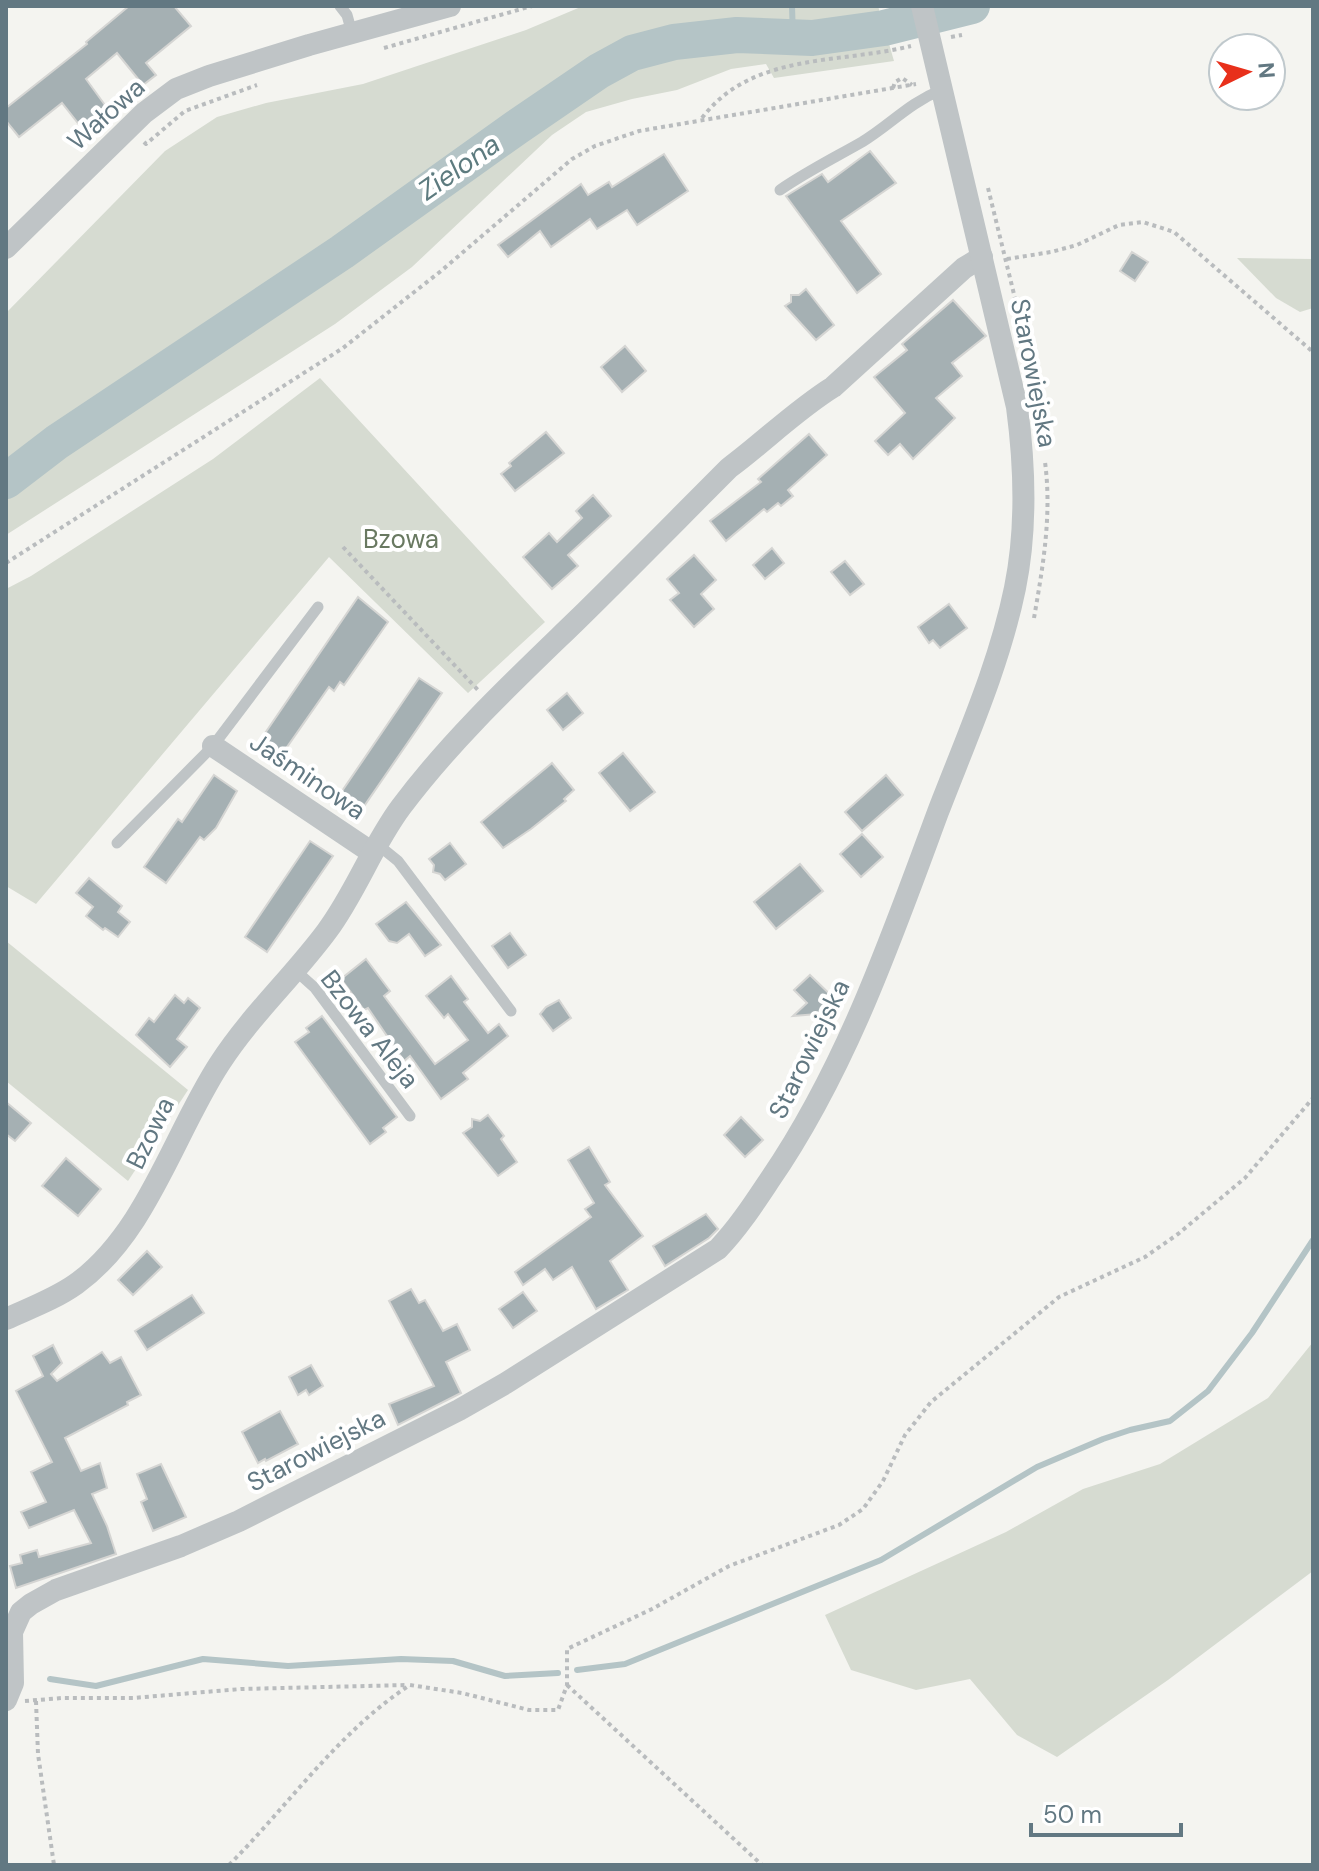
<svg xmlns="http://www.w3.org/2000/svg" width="1319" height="1871" viewBox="0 0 1319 1871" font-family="'DM Sans',sans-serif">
<rect width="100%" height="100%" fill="#f4f4f0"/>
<!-- green -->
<g fill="#d6dbd1">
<path d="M 583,6 L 878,6 L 894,61 L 774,78 L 766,64 L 731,69 L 677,90 L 632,99 L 586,112 L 552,135 L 412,267 L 335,324 L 6,535 L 6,313 L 165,151 L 217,117 L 266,103 L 363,84 L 526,30 Z"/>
<path d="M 1237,258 L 1313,259 L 1313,308 L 1300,312 L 1276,298 Z"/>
<path d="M 320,378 L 545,622 L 468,693 L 329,557 L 36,904 L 6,886 L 6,589 L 31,576 L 213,459 Z"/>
<path d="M 6,941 L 188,1090 L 128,1181 L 6,1081 Z"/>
<path d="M 1313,1342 L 1313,1571 L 1168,1680 L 1057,1757 L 1017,1735 L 970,1679 L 916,1690 L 851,1670 L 825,1615 L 1006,1532 L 1083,1489 L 1160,1464 L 1268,1398 Z"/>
</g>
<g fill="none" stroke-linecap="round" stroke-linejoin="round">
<!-- stream -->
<g stroke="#b4c4c6" stroke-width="6">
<path d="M 792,6 L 793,38"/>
<path d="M 577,1670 L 625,1664 L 881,1560 L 1037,1467 L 1103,1439 L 1130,1430 L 1170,1421 L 1208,1391 L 1252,1333 L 1313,1240"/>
<path d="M 50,1679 L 96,1686 L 203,1659 L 288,1666 L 401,1659 L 453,1661 L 505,1676 L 558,1673"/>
</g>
<!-- river -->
<path stroke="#b4c4c6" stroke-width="36" d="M 6,481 L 57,442 L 342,252 L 517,127 L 599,71 L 632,53 L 674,42 L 737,35 L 812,38 L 884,28 L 972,6"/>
</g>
<!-- building -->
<g fill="#a5b0b3" stroke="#d5d5d3" stroke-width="2">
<path d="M 129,6 L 174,6 L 191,26 L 146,63 L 156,75 L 143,85 L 117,53 L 86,79 L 110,112 L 85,132 L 62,103 L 19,137 L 6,121 L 6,108 L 87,44 L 86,42 Z"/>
<path d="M 870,151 L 896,183 L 841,221 L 881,274 L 857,293 L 786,196 L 822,174 L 828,182 Z"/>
<path d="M 664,154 L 688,191 L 637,225 L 627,210 L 597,229 L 590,219 L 551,247 L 540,231 L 508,257 L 498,245 L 581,184 L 588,195 L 609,182 L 612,187 Z"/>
<path d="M 1132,252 L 1148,262 L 1135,281 L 1120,271 Z"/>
<path d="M 806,289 L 834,325 L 816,340 L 785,306 L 791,302 L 791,295 L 799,295 Z"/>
<path d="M 953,300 L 986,336 L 952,363 L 962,376 L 936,398 L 955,418 L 913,459 L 900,444 L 888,455 L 875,441 L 905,413 L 874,377 L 907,350 L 902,344 Z"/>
<path d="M 625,346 L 646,371 L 622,392 L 601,367 Z"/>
<path d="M 546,432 L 564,453 L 515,491 L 501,474 L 511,466 L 509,463 Z"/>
<path d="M 809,434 L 827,455 L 788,490 L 793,496 L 781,506 L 778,503 L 767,512 L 764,509 L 726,541 L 710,521 L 761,482 L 758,479 Z"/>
<path d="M 593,495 L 611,516 L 568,555 L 578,566 L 552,589 L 523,557 L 549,533 L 557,542 L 582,518 L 576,511 Z"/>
<path d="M 772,548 L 784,563 L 765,579 L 753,565 Z"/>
<path d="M 694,555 L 716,580 L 701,594 L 714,609 L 694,627 L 670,600 L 679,593 L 667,579 Z"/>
<path d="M 845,561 L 864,584 L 850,595 L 831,572 Z"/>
<path d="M 358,597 L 388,622 L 344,685 L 340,682 L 334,691 L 329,687 L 280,757 L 259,742 Z"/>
<path d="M 949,604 L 967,628 L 940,648 L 933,640 L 929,643 L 918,627 Z"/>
<path d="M 419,678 L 442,693 L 360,812 L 338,797 Z"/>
<path d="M 567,693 L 583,713 L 563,730 L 547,710 Z"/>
<path d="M 623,753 L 655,792 L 630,811 L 599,773 Z"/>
<path d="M 552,763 L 574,790 L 564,799 L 566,801 L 531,829 L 503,848 L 481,822 Z"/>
<path d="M 214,775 L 237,791 L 216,828 L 204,840 L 200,837 L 166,883 L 144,867 L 178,819 L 182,822 Z"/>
<path d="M 886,775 L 903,795 L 862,831 L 845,812 Z"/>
<path d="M 862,834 L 883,857 L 861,877 L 840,854 Z"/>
<path d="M 310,841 L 333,856 L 267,952 L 245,937 Z"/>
<path d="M 450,843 L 466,864 L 445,880 L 440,874 L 433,872 L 434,865 L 429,859 Z"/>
<path d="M 800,864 L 823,891 L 776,929 L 754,902 Z"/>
<path d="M 89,878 L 122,906 L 118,912 L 130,922 L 118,937 L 105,928 L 103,930 L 86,916 L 93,907 L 76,893 Z"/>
<path d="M 406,902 L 441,945 L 425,956 L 409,934 L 397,943 L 389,941 L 376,924 Z"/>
<path d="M 510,933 L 526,955 L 508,968 L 492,946 Z"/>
<path d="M 366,959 L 390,991 L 384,996 L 435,1064 L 468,1040 L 448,1014 L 444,1018 L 426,996 L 451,976 L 468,999 L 464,1002 L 488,1033 L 499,1024 L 508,1036 L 463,1073 L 468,1079 L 441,1099 L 410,1056 L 404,1061 L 368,1008 L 364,1010 L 341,979 Z"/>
<path d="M 810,975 L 842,1006 L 825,1021 L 817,1014 L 793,1016 L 807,1003 L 794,990 Z"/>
<path d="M 175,995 L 184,1003 L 188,998 L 200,1008 L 177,1039 L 187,1047 L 170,1067 L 136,1035 L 149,1018 L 154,1022 Z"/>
<path d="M 559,1000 L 571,1018 L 553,1031 L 540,1014 L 546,1007 Z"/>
<path d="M 322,1016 L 397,1117 L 383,1128 L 386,1132 L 370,1144 L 295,1042 L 309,1032 L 306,1028 Z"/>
<path d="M 6,1102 L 31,1123 L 15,1141 L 6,1134 Z"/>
<path d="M 488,1115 L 504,1136 L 501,1139 L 517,1162 L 498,1176 L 463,1133 L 472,1127 L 472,1119 L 480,1121 Z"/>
<path d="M 741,1117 L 763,1140 L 745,1157 L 724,1135 Z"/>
<path d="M 589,1147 L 610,1182 L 605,1185 L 643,1236 L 610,1261 L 628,1290 L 596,1309 L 572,1267 L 553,1280 L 545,1269 L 523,1285 L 515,1272 L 591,1217 L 585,1209 L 594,1203 L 568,1160 Z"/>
<path d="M 66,1158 L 101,1189 L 78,1216 L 42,1186 Z"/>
<path d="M 706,1214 L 718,1229 L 709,1238 L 665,1266 L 653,1246 Z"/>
<path d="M 147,1251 L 162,1267 L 133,1295 L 118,1280 Z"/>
<path d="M 411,1289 L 419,1303 L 425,1300 L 443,1331 L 457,1324 L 470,1350 L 446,1362 L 461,1393 L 398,1425 L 389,1404 L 434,1386 L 389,1301 Z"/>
<path d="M 523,1292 L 537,1311 L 513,1328 L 499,1309 Z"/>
<path d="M 192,1295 L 204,1313 L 147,1350 L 135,1331 Z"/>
<path d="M 53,1345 L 62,1363 L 51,1374 L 57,1381 L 102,1352 L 110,1363 L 121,1357 L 141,1395 L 127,1402 L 128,1405 L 65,1438 L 81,1471 L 100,1463 L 107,1488 L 92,1494 L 107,1526 L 116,1554 L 16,1588 L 10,1566 L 22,1563 L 20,1555 L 37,1550 L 39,1557 L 91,1543 L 74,1510 L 29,1528 L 21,1512 L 46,1502 L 31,1472 L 52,1462 L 16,1391 L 43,1376 L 33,1356 Z"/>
<path d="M 311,1365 L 323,1386 L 309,1395 L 306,1390 L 298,1395 L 289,1377 Z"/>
<path d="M 280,1411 L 298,1444 L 266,1461 L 265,1459 L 258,1463 L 242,1432 Z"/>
<path d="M 161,1464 L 186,1517 L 153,1531 L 141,1502 L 147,1499 L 137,1474 Z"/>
</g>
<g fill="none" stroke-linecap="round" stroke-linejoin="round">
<!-- path -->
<g stroke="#b9bcbe" stroke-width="4" stroke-dasharray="4 4" stroke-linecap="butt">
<path d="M 951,37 L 962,35"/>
<path d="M 384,48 L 532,6"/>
<path d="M 893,88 L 895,82 L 902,78 L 912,85"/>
<path d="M 702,118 C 752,52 840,64 911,46"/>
<path d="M 144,142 L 146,144 L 185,111 L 257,85"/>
<path d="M 988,188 L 1023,331"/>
<path d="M 1007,259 L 1051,252 L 1077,245 L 1119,225 L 1143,222 L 1174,232 L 1313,352"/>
<path d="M 343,547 L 478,690"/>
<path d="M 6,563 L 343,348 L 441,271 L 572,159 L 595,146 L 639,131 L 916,84"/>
<path d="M 1034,618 C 1043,566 1052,515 1045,462"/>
<path d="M 567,1685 L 762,1865"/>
<path d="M 25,1701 L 62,1698 L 133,1698 L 241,1689 L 408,1685"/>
<path d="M 36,1701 L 38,1754 L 54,1865"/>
<path d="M 229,1865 C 288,1806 339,1731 410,1685 L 462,1693 L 529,1710 L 558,1710 L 567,1685 L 567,1649 L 652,1609 L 729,1566 L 839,1525 L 863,1509 L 883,1481 L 905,1435 L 931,1402 L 1059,1297 L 1145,1257 L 1178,1234 L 1245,1178 L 1313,1098"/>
</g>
<!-- service -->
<g stroke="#bfc4c6" stroke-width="11">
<path d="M 340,6 L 347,15 L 352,33"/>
<path d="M 780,190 C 806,172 834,158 862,142 C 890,125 909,103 941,90"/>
<path d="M 117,843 L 213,746 L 318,607"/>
<path d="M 377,844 L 398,861 L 511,1011"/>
<path d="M 295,970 L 315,988 L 410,1116"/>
</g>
<!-- minor -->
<g stroke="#bfc4c6" stroke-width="22">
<path d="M 6,248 L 144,113 L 176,89 L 209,76 L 309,45 L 450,6"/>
<path d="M 213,746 L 371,852"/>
<path d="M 6,1319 C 30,1308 55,1299 76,1284 C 147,1233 174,1133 220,1063 C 251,1015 293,977 327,931 C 356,892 372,846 401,807 C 452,739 514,681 575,622 C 627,571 678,519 729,468 C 764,442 796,410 833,387 L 964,268 L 982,257"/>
<path d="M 6,1700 L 13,1683 L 12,1632 L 21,1612 L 31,1604 L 56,1590 L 181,1546 L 239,1521 L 459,1410 L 506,1383 L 718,1249 C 738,1228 753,1205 769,1181 C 846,1069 891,939 938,812 C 966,739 999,666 1015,588 C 1027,529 1025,467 1017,407 L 922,6"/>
</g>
</g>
<g text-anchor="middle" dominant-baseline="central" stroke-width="8" stroke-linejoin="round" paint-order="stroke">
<!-- street labels -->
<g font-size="26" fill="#627882" stroke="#fff">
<text transform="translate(106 114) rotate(-42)">Wałowa</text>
<text transform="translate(1034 373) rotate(79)">Starowiejska</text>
<text transform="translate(308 776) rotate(34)">Jaśminowa</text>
<text transform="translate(370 1029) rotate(52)">Bzowa Aleja</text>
<text transform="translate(809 1049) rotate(-64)">Starowiejska</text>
<text transform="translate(150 1133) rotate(-64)">Bzowa</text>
<text transform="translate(316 1450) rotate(-27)">Starowiejska</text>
</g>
<!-- park labels -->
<g font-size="26" fill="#697961" stroke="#fff">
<text x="401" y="539">Bzowa</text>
</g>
<!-- water labels -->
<g font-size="28" font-style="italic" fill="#5d7b7f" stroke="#fff">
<text transform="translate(459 167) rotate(-35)">Zielona</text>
</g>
</g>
<!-- border -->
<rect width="1319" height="1871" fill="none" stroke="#627882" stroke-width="16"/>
<!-- north arrow -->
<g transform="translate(1247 72) rotate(85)"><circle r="38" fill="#ffffff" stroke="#c0c9cd" stroke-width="2"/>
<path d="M0-6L14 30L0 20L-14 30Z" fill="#e8301b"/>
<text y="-12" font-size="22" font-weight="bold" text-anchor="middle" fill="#627882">N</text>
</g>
<!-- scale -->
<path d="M1031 1823v12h150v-12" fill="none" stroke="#627882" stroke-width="4"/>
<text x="1043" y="1823" font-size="24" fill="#627882" stroke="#ffffff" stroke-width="6" paint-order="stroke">50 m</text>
</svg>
